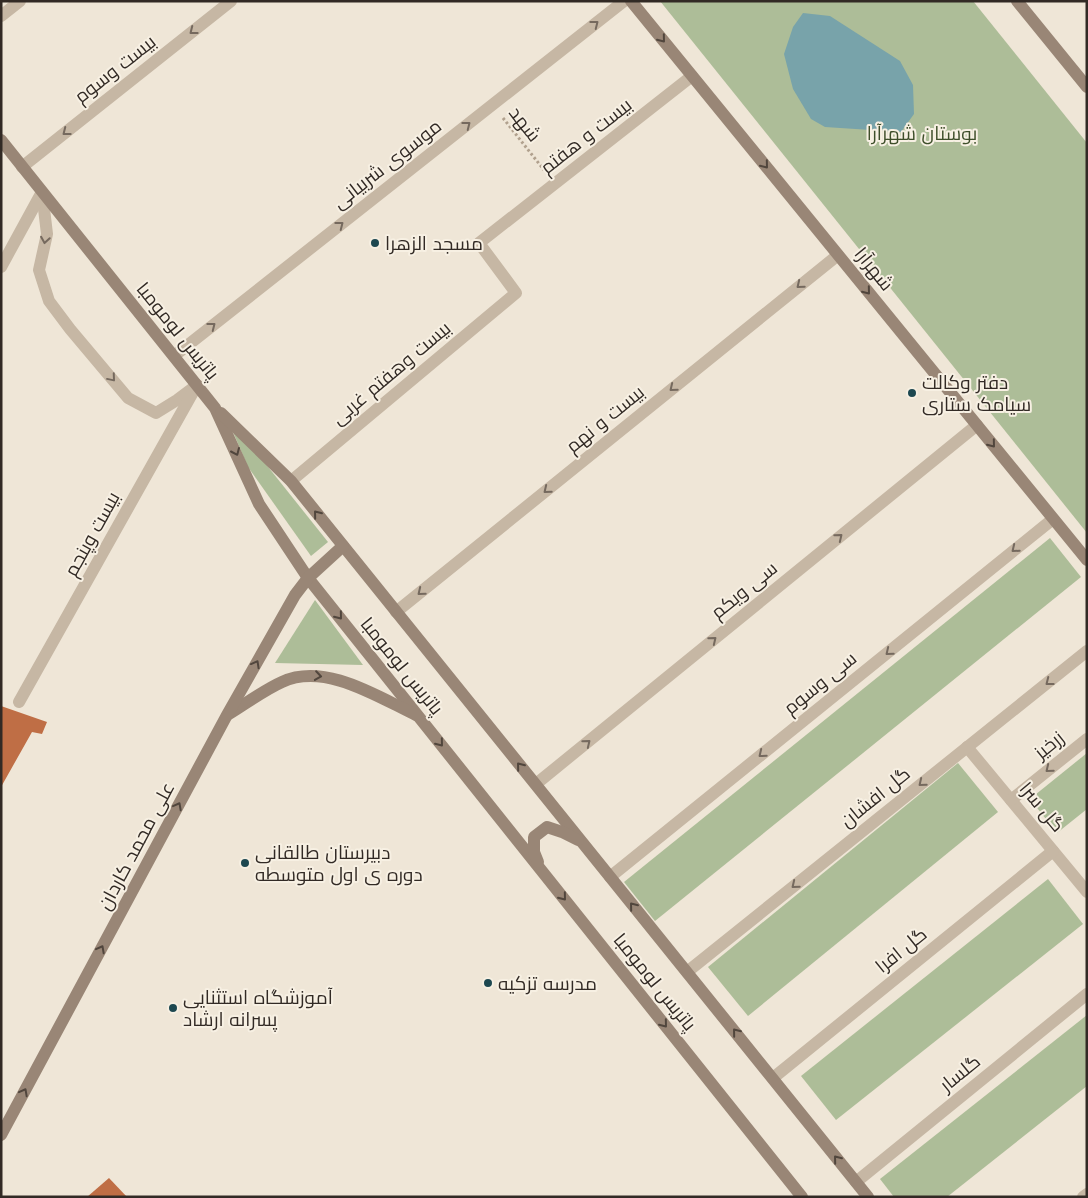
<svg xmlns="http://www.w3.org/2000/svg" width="1088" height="1198" viewBox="0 0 1088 1198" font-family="Jost,Cairo,sans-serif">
<rect width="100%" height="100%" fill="#efe6d7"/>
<!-- green -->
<g fill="#adbd98">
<path d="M 660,1 L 973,1 L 1087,143 L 1087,533 Z"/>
<path d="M 233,432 L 261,458 L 328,542 L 311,556 L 248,467 Z"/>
<path d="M 1050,538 L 1081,577 L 655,921 L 624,882 Z"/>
<path d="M 315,600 L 363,665 L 275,663 Z"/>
<path d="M 1087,753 L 1087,809 L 1057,833 L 1030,799 Z"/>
<path d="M 958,763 L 998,812 L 748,1016 L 708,967 Z"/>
<path d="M 1048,879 L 1083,924 L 836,1120 L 801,1076 Z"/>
<path d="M 1087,1015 L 1087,1086 L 947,1197 L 894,1197 L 880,1179 Z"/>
</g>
<!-- water -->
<path fill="#78a3aa" d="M 803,13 L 830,16 L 900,61 L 913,85 L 914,114 L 901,132 L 825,127 L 811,119 L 793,89 L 784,54 L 793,27 Z"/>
<!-- building -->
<g fill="#bf6e45">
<path d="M 1,706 L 47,722 L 42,734 L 32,732 L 1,787 Z"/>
<path d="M 109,1178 L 127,1197 L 87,1197 Z"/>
</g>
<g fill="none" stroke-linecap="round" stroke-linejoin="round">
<!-- path -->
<path stroke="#b1a18e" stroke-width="3" stroke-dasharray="2.5 2.5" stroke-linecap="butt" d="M 503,118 L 544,170"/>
<!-- lane -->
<path stroke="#c6b7a4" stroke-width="12" d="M 42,192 L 47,234 L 39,270 L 49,301 L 70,329 L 128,398 L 156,413 L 177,400 L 197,385"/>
<!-- street -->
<g stroke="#c6b7a4" stroke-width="12">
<path d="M 1,16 L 20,1"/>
<path d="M 22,167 L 231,1"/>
<path d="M 1,267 L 42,192"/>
<path d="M 174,356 L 624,1"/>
<path d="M 291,481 L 516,293 L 479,243 L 692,76"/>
<path d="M 396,612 L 838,255"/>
<path d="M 19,702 L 197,385"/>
<path d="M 967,747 L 1087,892"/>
<path d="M 536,784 L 977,425"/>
<path d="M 1011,800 L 1087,739"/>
<path d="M 610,877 L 1053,519"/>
<path d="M 687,972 L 1087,651"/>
<path d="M 773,1078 L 1053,851"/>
<path d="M 856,1182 L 1087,994"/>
<path d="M 1083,1197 L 1087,1194"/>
</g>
<!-- secondary -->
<g stroke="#998676" stroke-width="12">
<path d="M 631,1 L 1087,560"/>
<path d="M 1017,1 L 1087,87"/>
<path d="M 1,140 L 215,408 L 259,504 L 308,578 L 802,1197"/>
<path d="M 221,413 L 291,481 L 868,1197"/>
<path d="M 229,714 C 247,703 264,690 282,682 C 325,662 378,697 416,715"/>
<path d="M 538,862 L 534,852 L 534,837 L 547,827 L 562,832 L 578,840"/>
<path d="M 1,1135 L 227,715 L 295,595 L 308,578 L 343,546"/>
</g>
</g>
<!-- one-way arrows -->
<defs><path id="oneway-chevron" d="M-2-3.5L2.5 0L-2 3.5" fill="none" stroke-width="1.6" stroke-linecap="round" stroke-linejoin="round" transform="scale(1.25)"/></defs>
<g stroke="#75695e">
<use href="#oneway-chevron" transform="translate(595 24) rotate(-38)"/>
<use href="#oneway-chevron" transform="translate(193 31) rotate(142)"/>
<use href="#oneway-chevron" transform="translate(467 125) rotate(-38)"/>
<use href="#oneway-chevron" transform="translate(66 132) rotate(142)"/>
<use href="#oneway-chevron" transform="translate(340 225) rotate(-38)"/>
<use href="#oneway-chevron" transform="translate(45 240) rotate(99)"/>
<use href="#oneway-chevron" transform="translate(800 285) rotate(141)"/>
<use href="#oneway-chevron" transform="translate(212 326) rotate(-38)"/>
<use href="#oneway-chevron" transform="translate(112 378) rotate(50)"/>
<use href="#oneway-chevron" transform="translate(673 388) rotate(141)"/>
<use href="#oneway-chevron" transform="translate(547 490) rotate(141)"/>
<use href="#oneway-chevron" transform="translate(839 537) rotate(-39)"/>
<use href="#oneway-chevron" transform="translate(1015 549) rotate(141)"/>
<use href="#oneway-chevron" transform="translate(421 592) rotate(141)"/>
<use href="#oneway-chevron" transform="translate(713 640) rotate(-39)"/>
<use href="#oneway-chevron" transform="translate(889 652) rotate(141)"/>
<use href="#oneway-chevron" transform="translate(1049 682) rotate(142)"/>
<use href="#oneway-chevron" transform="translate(587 743) rotate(-39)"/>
<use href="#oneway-chevron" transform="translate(762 754) rotate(141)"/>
<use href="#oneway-chevron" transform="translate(1049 769) rotate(141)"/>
<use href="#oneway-chevron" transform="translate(922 783) rotate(141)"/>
<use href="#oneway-chevron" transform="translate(795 885) rotate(141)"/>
</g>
<g stroke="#51463d">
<use href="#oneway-chevron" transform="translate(662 39) rotate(51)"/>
<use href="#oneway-chevron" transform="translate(765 165) rotate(51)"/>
<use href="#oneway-chevron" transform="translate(867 291) rotate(51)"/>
<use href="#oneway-chevron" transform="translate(992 444) rotate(51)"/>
<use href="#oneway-chevron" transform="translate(236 452) rotate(66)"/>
<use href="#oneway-chevron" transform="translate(317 514) rotate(-129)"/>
<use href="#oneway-chevron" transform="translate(339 616) rotate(51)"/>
<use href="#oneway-chevron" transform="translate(256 664) rotate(-61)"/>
<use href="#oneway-chevron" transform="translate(318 676) rotate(8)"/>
<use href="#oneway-chevron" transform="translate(440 743) rotate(51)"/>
<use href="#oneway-chevron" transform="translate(520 766) rotate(-129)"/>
<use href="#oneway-chevron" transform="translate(178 806) rotate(-62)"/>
<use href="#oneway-chevron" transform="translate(563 897) rotate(51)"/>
<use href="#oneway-chevron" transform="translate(633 906) rotate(-129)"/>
<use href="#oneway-chevron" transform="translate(101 949) rotate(-62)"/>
<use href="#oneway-chevron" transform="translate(664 1024) rotate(51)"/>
<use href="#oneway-chevron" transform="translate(736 1032) rotate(-129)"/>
<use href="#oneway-chevron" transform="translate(24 1092) rotate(-62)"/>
<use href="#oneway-chevron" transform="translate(837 1159) rotate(-129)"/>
</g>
<!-- markers -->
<g fill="#1d4850" stroke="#f7f0e3" stroke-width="2">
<circle cx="375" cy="243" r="5"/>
<circle cx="912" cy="393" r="5"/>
<circle cx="245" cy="863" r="5"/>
<circle cx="488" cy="983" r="5"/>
<circle cx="173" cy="1008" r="5"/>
</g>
<g text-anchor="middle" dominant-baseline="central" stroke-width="4" stroke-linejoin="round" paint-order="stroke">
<!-- street labels -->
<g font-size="19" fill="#322a25" stroke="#f7f0e3">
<text transform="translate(115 69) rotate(-38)">بیست وسوم</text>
<text transform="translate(525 124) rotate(52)">شهد</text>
<text transform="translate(586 136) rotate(-38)">بیست و هفتم</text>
<text transform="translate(387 164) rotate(-38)">موسوی شربیانی</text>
<text transform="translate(874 269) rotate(51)">شهرآرا</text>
<text transform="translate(178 331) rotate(51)">پاتریس لومومبا</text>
<text transform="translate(391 373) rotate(-40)">بیست وهفتم غربی</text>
<text transform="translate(605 419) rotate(-39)">بیست و نهم</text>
<text transform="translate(92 534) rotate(-61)">بیست وپنجم</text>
<text transform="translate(744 590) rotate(-39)">سی ویکم</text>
<text transform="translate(402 666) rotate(51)">پاتریس لومومبا</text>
<text transform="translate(820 683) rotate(-39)">سی وسوم</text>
<text transform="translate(1049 745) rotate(-39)">زرخیز</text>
<text transform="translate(875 797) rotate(-39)">گل افشان</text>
<text transform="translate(1042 807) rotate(50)">گل سرا</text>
<text transform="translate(136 846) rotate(-62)">علی محمد کاردان</text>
<text transform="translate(901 950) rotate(-39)">گل افرا</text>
<text transform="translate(655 982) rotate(51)">پاتریس لومومبا</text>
<text transform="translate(960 1073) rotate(-39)">گلسار</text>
</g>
<!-- park labels -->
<g font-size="19" fill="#3e4e2a" stroke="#f7f0e3">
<text x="922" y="133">بوستان شهرآرا</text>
</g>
<!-- poi labels -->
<g font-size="19" fill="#322a25" stroke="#f7f0e3" text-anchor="start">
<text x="385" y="243">مسجد الزهرا</text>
<text x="922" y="382">دفتر وکالت<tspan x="922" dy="22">سیامک ستاری</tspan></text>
<text x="255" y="852">دبیرستان طالقانی<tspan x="255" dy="22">دوره ی اول متوسطه</tspan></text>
<text x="498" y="983">مدرسه تزکیه</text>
<text x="183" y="997">آموزشگاه استثنایی<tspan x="183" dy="22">پسرانه ارشاد</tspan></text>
</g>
</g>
<!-- border -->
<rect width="1088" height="1198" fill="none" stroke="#322a25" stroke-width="5"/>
</svg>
